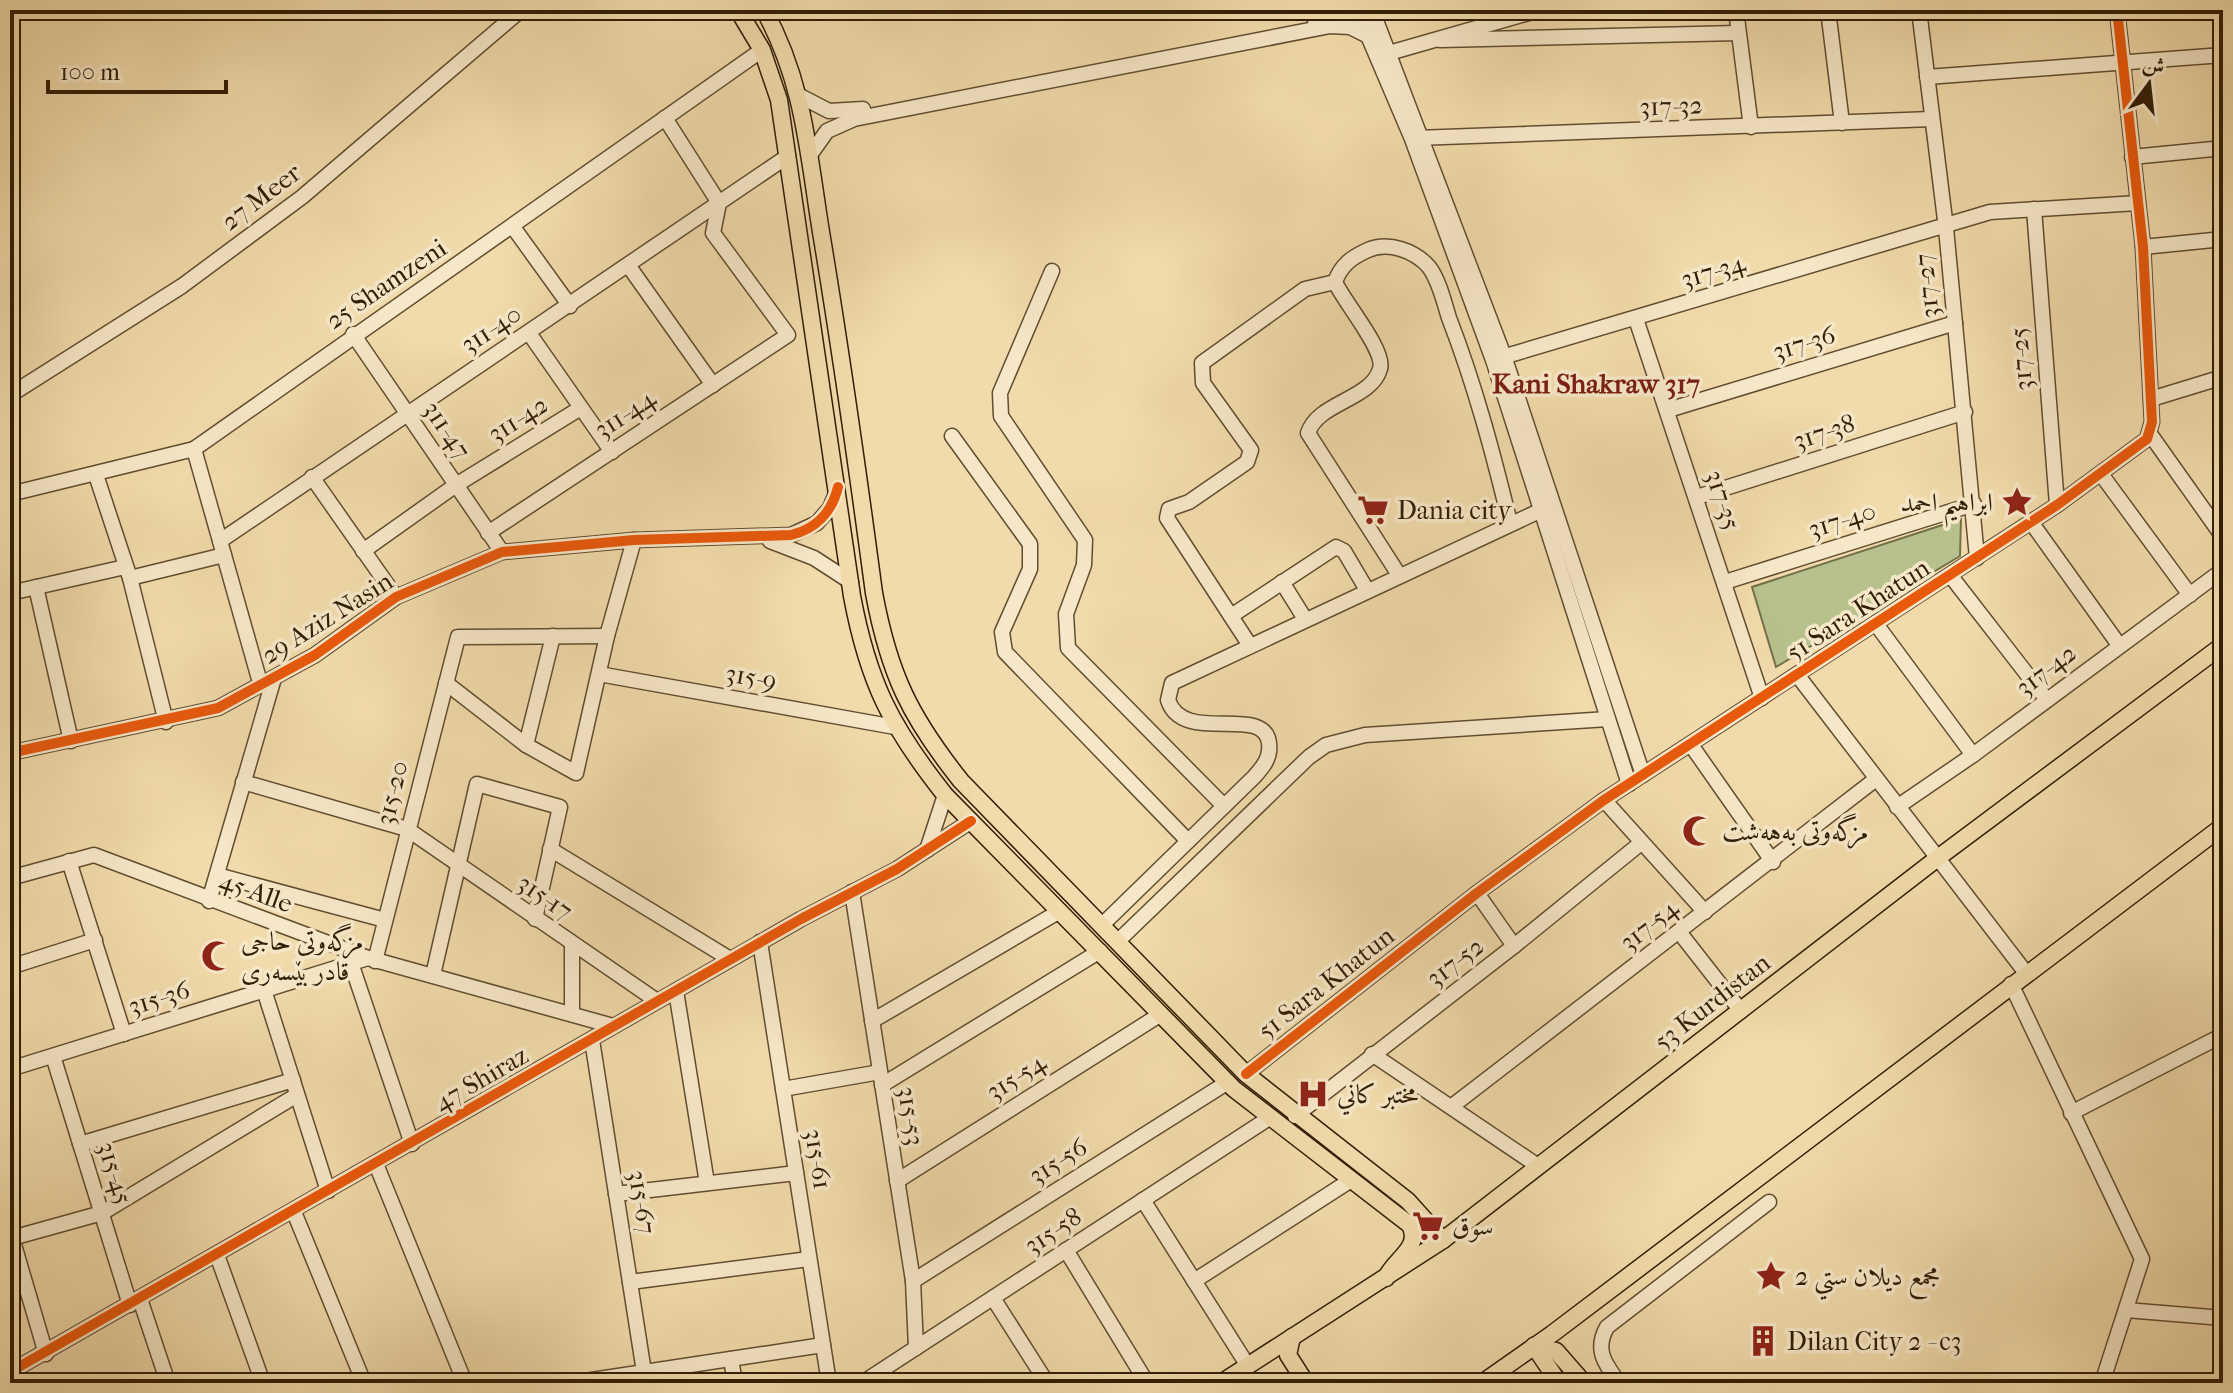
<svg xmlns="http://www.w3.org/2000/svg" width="2233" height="1393" viewBox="0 0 2233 1393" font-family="'IM FELL French Canon',Amiri,serif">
<rect width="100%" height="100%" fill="#f1daab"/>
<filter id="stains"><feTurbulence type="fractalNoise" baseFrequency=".0025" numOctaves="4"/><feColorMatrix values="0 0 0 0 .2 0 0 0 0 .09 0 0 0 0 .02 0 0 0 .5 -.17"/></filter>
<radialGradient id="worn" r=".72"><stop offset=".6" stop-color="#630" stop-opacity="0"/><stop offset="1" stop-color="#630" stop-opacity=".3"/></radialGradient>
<!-- green -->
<path fill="#b6c18c" stroke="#74704a" stroke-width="2" d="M 1961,519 L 1960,556 L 1776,667 L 1752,587 Z"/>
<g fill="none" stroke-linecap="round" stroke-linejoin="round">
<defs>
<g id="minor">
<path d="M 1357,10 L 1412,139 L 1493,360 L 1629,784"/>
<path d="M 1372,10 L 1504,356 L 1643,775"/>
<path d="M 1736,10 L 1751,127"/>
<path d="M 1828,10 L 1842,123"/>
<path d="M 1919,10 L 1946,228 L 1977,558"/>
<path d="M 1315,21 L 1340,10"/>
<path d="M 1440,40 L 1738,33"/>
<path d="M 1382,55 L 1539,10"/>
<path d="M 1927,77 L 2223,55"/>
<path d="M 800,96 L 829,111 L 863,109"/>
<path d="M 1416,138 L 1932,119"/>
<path d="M 810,155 L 827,131 L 854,119 L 1330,26 L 1350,27 L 1368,36"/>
<path d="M 2132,157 L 2223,148"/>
<path d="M 2034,209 L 2057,505"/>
<path d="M 513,227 L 570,306"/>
<path d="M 2143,247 L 2223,239"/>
<path d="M 628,265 L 713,385"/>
<path d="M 1052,271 L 1000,393 L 1001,416 L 1085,540 L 1084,565 L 1066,614 L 1068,648 L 1224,806"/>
<path d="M 1636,319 L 1762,698"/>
<path d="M 529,333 L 612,452"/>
<path d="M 353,334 L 502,552"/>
<path d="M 1496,359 L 1990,212 L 2138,203"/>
<path d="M 10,395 L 182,286 L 302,197 L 521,10"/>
<path d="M 2151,399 L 2223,377"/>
<path d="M 1668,410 L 1955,323"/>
<path d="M 2150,434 L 2223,537"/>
<path d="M 952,436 L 1030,544 L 1030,569 L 1002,632 L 1005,652 L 1188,841"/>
<path d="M 194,449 L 261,686"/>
<path d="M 2101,474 L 2190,595"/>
<path d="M 96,475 L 130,578 L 166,722"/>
<path d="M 312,477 L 396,597"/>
<path d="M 10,494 L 194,449 L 762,50"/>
<path d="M 1697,497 L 1965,412"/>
<path d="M 2031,522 L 2119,645"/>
<path d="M 488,533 L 788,335 L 713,233 L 719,203 L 665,118"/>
<path d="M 220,541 L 788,156"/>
<path d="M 770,541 L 814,558 L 851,582"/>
<path d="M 363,551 L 456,485 L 579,409"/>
<path d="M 1399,575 L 1308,433 C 1318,402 1371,400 1380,369 C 1386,351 1344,302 1335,282 C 1341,265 1352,257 1368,250 C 1389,241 1415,251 1429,267 C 1439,280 1444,302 1449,318 C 1475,385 1493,453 1510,523"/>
<path d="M 1950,575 L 2047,700"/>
<path d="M 130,578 L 224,555"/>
<path d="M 1282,582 L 1305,619"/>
<path d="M 1725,582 L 1974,504"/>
<path d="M 36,587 L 71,741"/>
<path d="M 10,593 L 125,567"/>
<path d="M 1231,616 L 1336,547 L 1344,551 L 1367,590"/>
<path d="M 1876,624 L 1973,755"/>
<path d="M 1249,644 L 1167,518 L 1169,509 L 1189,502 L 1247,462 L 1251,450 L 1203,383 L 1202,363 L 1305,289 L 1335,282"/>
<path d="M 599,674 L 895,727"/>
<path d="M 1798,676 L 2026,973"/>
<path d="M 446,683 L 526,745 L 576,773 L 607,636 L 634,540"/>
<path d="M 526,745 L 553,636"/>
<path d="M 1691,745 L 1773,862"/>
<path d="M 10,753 L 218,708 L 315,655 L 396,597 L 502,552 L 634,540 L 791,535 L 817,523 L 830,508 L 837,491"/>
<path d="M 243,782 L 407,829 L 657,1001"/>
<path d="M 1604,800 L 1705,912"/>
<path d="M 1897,807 L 1973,755 L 2223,570"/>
<path d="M 550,849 L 730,959"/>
<path d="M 927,850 L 945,795"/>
<path d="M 69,861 L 124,1034"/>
<path d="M 217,875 L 385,920"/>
<path d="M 10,878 L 94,855 L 368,958 L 613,1026"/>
<path d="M 852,892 L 913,1281 L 916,1348"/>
<path d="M 1477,893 L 1514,946"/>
<path d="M 209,901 L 274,678"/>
<path d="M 1102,925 L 1254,777 C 1263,767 1271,758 1269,743 C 1264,703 1183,746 1168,700 L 1172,683 L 1548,507"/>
<path d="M 1680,933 L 1741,1011"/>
<path d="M 1118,941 L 1309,757 L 1326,745 L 1365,735 L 1608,719"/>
<path d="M 760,942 L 829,1383"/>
<path d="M 375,961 L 458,637 L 607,636"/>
<path d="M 351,963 L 412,1144"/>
<path d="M 10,967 L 95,940"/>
<path d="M 433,975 L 477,784 L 560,807 L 535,919"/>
<path d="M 2011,984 L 2142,1259 L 2102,1383"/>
<path d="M 264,990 L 328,1191"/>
<path d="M 676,991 L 707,1183"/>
<path d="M 572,1013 L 572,944"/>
<path d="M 872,1021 L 1060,911"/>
<path d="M 592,1040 L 644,1372"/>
<path d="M 1372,1054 L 1538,1166"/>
<path d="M 53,1056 L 130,1305"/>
<path d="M 10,1069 L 368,958"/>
<path d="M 1246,1074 L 1477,893 L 1604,800 L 2057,505 L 2147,439 L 2152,422 L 2143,247 L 2117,10"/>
<path d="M 882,1085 L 1100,951"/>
<path d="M 783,1089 L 880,1072"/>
<path d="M 1451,1107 L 1876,779"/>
<path d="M 2071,1113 L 2223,1035"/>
<path d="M 1295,1116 L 1514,946 L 1641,843"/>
<path d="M 80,1144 L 293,1080"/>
<path d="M 376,1164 L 465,1383"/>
<path d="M 897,1181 L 1161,1014"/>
<path d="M 616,1194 L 796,1173"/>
<path d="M 1143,1200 L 1248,1366"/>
<path d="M 294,1212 L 364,1383"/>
<path d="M 10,1231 L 46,1354"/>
<path d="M 12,1238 L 102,1213 L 297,1095"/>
<path d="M 1066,1250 L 1147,1383"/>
<path d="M 217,1255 L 263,1383"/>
<path d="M 913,1281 L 1228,1082"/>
<path d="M 1194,1281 L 1351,1180"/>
<path d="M 630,1282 L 809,1259"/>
<path d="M 993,1298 L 1047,1383"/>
<path d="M 140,1299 L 168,1383"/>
<path d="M 2126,1310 L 2223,1318"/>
<path d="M 2221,1318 L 2223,1275"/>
<path d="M 731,1359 L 735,1383"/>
<path d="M 10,1372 L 801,919 L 897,869 L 971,821"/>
<path d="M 572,1383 L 823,1345"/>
<path d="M 862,1383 L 1269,1118"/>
<path d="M 1619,1383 C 1605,1364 1594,1350 1607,1327 L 1769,1202"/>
</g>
<g id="major">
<path d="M 738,10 L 762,50 L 779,100 L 852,596 C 868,682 891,727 945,795 L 1234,1089 L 1410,1225 C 1422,1248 1394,1259 1386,1278"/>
<path d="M 764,10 C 804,82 808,152 821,232 C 841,352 858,473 874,593 C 889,674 910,717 961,781 L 1246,1074 L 1408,1201 L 1443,1240"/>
<path d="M 10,14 L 14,10"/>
<path d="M 1292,1337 L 1288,1355 L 1306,1383"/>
<path d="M 1534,1346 L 1556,1351 L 1584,1383"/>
<path d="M 1534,1346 L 1559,1383"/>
<path d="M 1221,1383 L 1443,1240 L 1939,857 L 2223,645"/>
<path d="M 1482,1383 L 1552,1334 L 2223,826"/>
</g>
</defs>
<!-- minor casing -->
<use href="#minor" stroke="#624d30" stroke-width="17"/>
<!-- major casing -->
<use href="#major" stroke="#321e07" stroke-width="19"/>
<!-- minor -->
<use href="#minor" stroke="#f6e7c8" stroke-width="14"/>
<!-- major -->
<use href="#major" stroke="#f1daab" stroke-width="16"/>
<defs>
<g id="cycleway">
<path d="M 10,753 L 218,708 L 315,655 L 396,597 L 502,552 L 634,540 L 791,535 C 816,529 832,512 838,487"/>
<path d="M 1246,1074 L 1477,893 L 1604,800 L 2057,505 L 2147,439 L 2152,422 L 2143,247 L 2117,10"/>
<path d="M 10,1372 L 801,919 L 897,869 L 971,821"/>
</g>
</defs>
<!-- cycleway casing -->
<use href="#cycleway" stroke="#f6e7c8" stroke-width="15"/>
<!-- cycleway -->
<use href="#cycleway" stroke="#e8590c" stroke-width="10"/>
</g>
<!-- icons -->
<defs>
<symbol id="sight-bare" viewBox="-9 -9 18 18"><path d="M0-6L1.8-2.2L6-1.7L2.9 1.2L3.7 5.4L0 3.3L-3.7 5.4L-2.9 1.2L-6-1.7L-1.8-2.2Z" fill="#8f2418" stroke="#f6e7c8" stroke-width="2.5" paint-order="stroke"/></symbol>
<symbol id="supermarket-bare" viewBox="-9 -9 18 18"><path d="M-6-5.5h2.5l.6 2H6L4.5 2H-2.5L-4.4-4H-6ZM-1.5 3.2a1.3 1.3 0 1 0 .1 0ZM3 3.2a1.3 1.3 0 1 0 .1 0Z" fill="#8f2418" stroke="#f6e7c8" stroke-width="2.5" paint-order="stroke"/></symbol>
<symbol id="mosque-bare" viewBox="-9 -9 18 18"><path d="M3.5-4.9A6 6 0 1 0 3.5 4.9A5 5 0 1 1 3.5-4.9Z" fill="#8f2418" stroke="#f6e7c8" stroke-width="2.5" paint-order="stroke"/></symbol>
<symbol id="hospital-bare" viewBox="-9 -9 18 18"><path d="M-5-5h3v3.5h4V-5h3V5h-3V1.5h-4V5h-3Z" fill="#8f2418" stroke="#f6e7c8" stroke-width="2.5" paint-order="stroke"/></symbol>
<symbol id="building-bare" viewBox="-9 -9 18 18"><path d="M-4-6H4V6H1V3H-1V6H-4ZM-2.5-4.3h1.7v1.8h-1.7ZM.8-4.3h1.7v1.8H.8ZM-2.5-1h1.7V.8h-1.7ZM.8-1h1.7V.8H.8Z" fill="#8f2418" stroke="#f6e7c8" stroke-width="2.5" paint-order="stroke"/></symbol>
</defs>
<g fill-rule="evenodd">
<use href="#sight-bare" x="1995" y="480" width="44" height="44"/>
<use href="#supermarket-bare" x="1351" y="488" width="44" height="44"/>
<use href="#mosque-bare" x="1676" y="809" width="44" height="44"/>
<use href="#mosque-bare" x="195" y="934" width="44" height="44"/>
<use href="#hospital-bare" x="1291" y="1072" width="44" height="44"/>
<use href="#supermarket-bare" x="1406" y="1204" width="44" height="44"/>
<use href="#sight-bare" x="1749" y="1254" width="44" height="44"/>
<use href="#building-bare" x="1741" y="1319" width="44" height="44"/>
</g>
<g text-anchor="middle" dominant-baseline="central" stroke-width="7" stroke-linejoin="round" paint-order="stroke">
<!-- street labels -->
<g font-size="26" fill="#321e07" stroke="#f6e7c8">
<text transform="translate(1671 106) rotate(-2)">317-32</text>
<text transform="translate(261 197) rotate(-37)">27 Meer</text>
<text transform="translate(1713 271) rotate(-16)">317-34</text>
<text transform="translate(386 284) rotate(-34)">25 Shamzeni</text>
<text transform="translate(1927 286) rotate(-96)">317-27</text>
<text transform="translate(491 329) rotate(-33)">311-40</text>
<text transform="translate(1804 343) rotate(-17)">317-36</text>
<text transform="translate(2021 359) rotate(-95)">317-25</text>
<text transform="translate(625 414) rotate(-33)">311-44</text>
<text transform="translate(518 419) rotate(-32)">311-42</text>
<text transform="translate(447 430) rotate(56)">311-47</text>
<text transform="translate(1824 432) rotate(-18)">317-38</text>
<text transform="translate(1723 500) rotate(72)">317-35</text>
<text transform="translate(1842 520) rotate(-17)">317-40</text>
<text transform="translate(1858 610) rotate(-33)">51 Sara Khatun</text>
<text transform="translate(327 618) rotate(-32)">29 Aziz Nasin</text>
<text transform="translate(2046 670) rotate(-37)">317-42</text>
<text transform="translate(751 677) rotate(10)">315-9</text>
<text transform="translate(392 793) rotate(-76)">315-20</text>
<text transform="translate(256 892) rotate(20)">45 Alle</text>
<text transform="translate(545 897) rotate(34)">315-17</text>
<text transform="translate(1649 925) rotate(-38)">317-54</text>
<text transform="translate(1455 962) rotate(-37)">317-52</text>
<text transform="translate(1326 983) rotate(-38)">51 Sara Khatun</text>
<text transform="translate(159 998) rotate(-17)">315-36</text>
<text transform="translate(1712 1002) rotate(-38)">53 Kurdistan</text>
<text transform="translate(1016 1077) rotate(-32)">315-54</text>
<text transform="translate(481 1079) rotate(-30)">47 Shiraz</text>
<text transform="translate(911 1116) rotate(81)">315-53</text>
<text transform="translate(818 1159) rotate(81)">315-61</text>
<text transform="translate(1058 1161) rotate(-32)">315-56</text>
<text transform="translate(115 1173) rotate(73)">315-45</text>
<text transform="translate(642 1202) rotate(81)">315-67</text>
<text transform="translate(1053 1231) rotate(-33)">315-58</text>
</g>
<!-- poi labels -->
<g font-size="26" fill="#321e07" stroke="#f6e7c8" text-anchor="start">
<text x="1993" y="502" text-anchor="end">ابراهيم احمد</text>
<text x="1397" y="510">Dania city</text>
<text x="1722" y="831">مزگەوتی بەهەشت</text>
<text x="241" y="941">مزگەوتی حاجی<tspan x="241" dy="30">قادر بێسەری</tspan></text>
<text x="1337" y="1094">مختبر كاني</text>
<text x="1452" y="1226">سوق</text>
<text x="1795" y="1276">مجمع ديلان ستي 2</text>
<text x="1787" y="1341">Dilan City 2 - c3</text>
</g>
<!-- neighbourhood labels -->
<g font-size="28" font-weight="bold" fill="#7a1f14" stroke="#f6e7c8">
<text x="1596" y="383">Kani Shakraw 317</text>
</g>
</g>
<!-- margin -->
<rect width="2233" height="1393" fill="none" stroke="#f1daab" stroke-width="40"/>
<rect x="12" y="12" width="2209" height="1369" fill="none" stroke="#321e07" stroke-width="4"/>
<rect x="20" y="20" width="2193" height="1353" fill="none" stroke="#321e07" stroke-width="2"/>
<!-- north arrow -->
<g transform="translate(2149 84) rotate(15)" stroke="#f6e7c8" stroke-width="6" paint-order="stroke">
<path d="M0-6L14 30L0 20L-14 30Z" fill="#321e07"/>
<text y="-12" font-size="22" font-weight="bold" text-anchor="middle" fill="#321e07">ش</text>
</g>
<!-- scale -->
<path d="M48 80v12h178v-12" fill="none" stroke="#321e07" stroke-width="4"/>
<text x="60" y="80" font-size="24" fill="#321e07" stroke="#f6e7c8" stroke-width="6" paint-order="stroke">100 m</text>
<rect width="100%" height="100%" filter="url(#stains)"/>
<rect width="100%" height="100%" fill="url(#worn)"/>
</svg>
